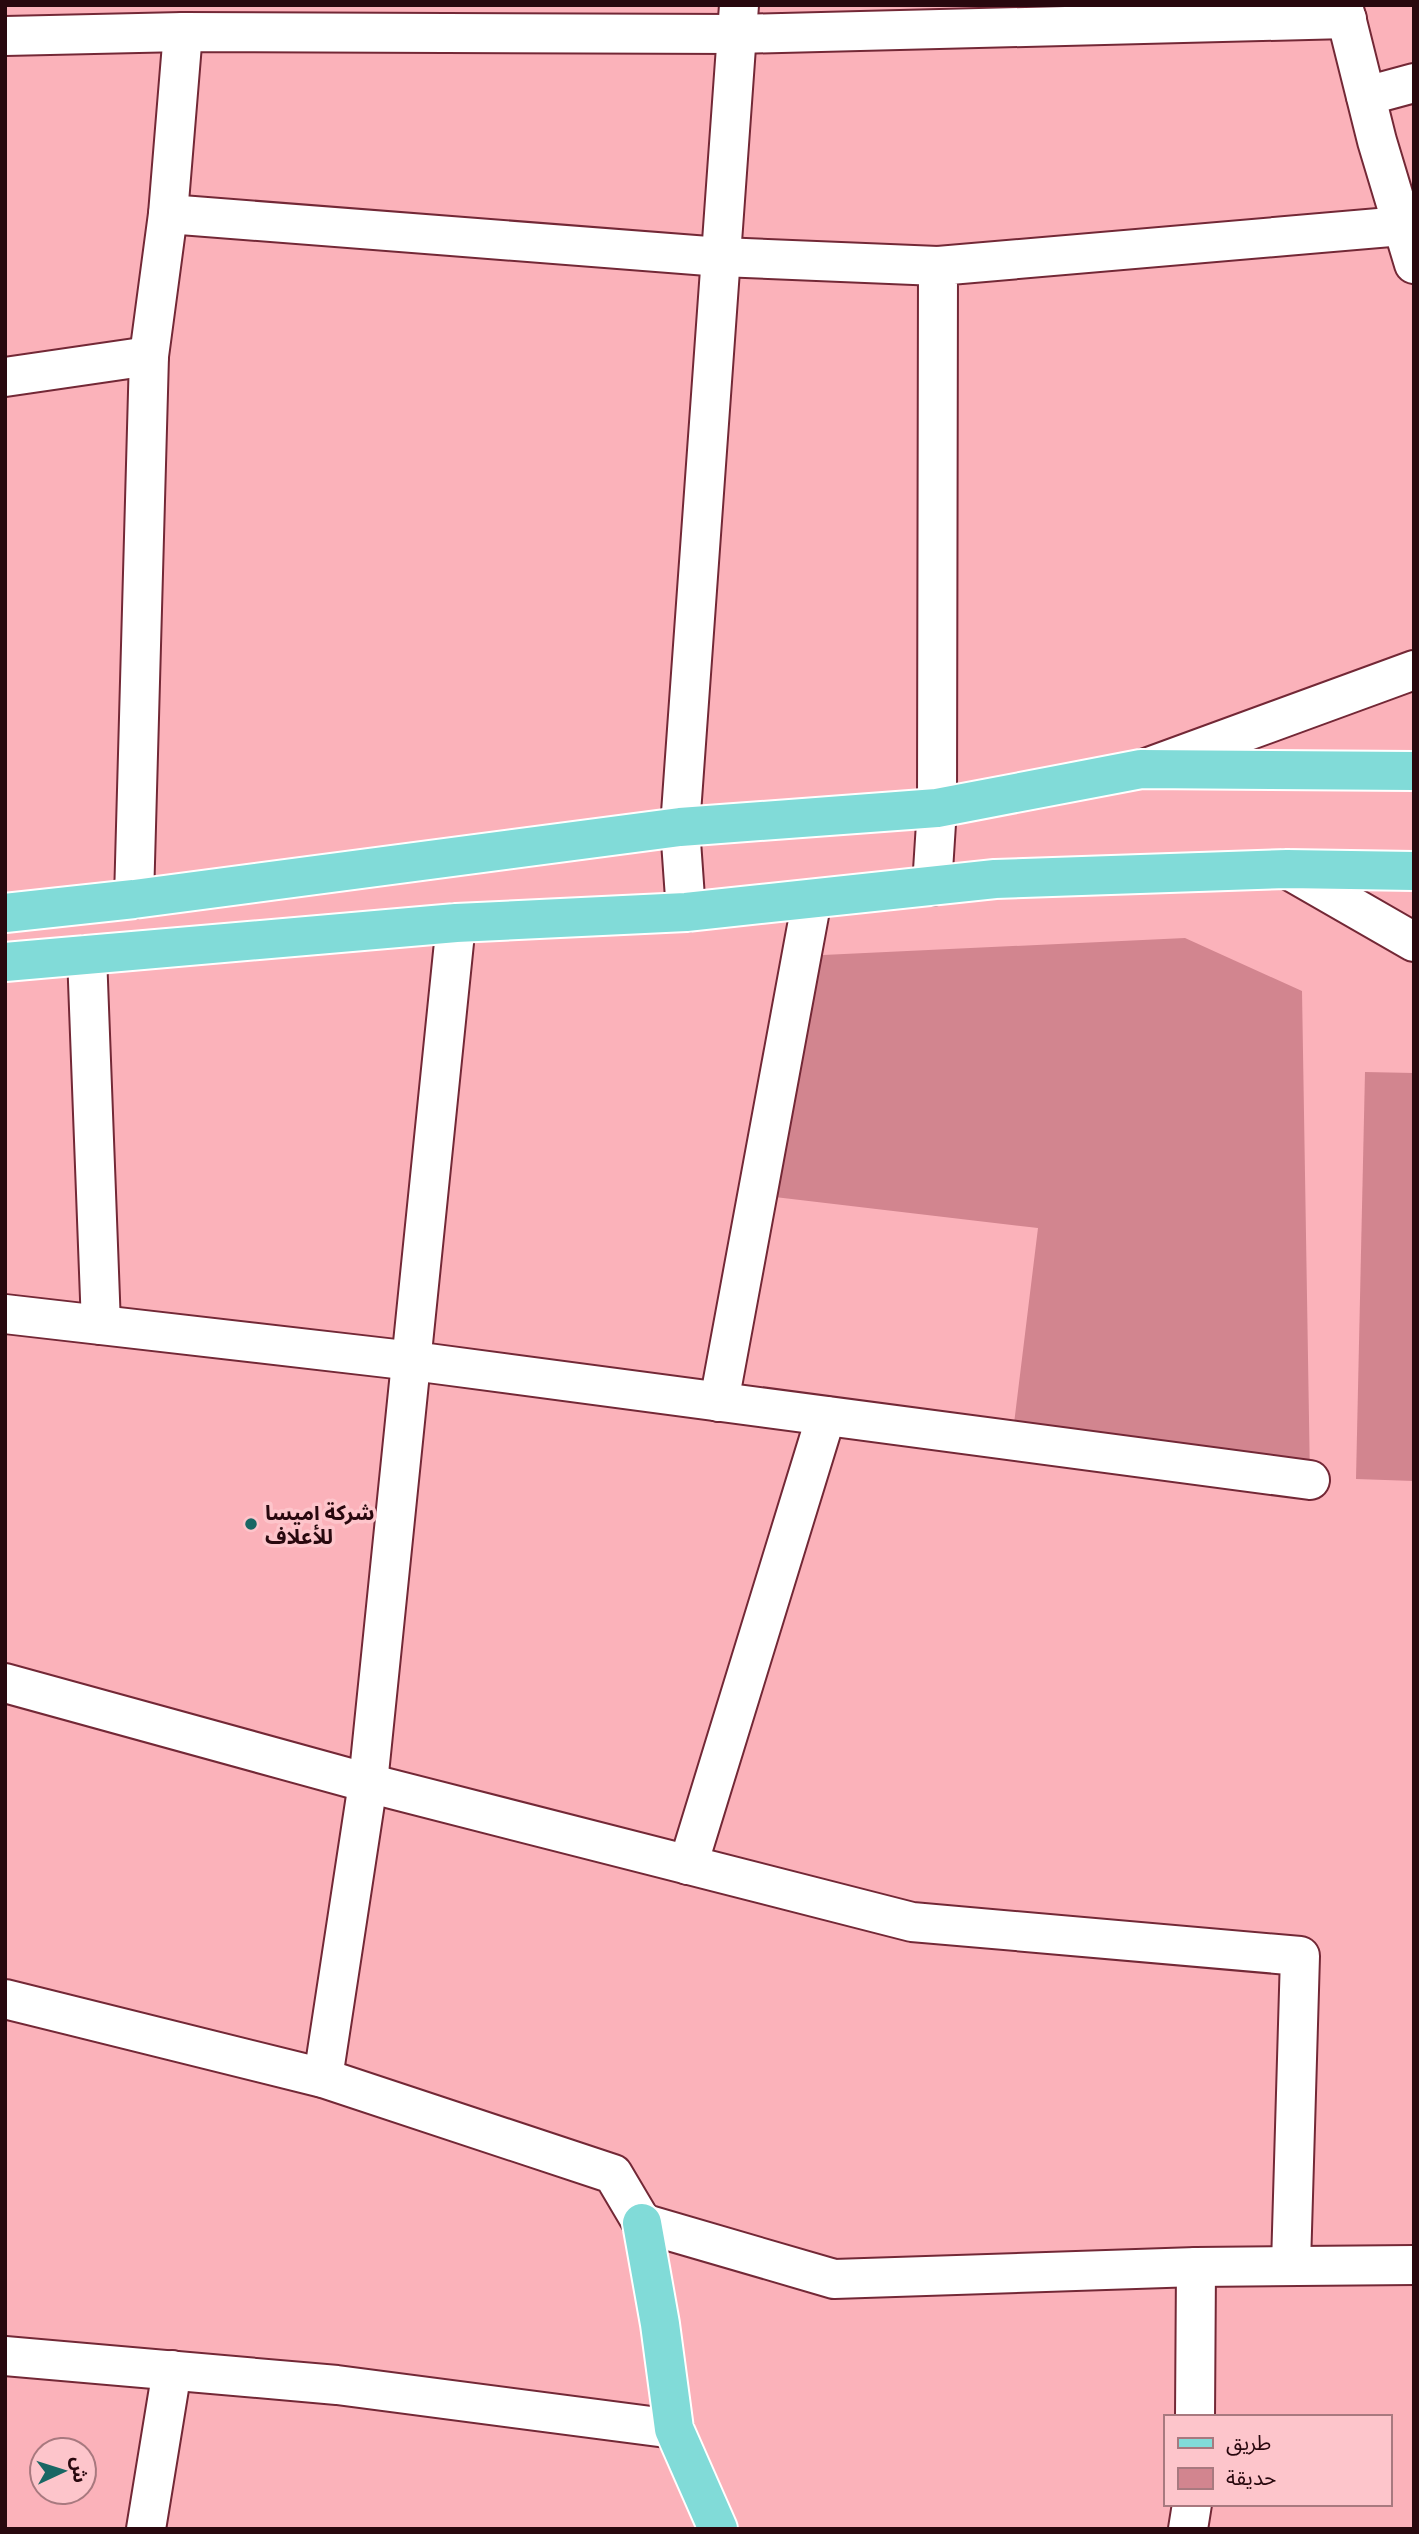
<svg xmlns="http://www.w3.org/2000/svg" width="1419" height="2534" viewBox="0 0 1419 2534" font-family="Figtree,'Noto Sans Arabic',sans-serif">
<rect width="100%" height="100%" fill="#fbb2ba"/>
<!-- green -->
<g fill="#d2858f">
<path d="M 1185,938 L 1302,991 L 1310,1480 L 1012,1440 L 1038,1228 L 758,1195 L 802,956 Z"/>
<path d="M 1365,1072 L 1414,1073 L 1414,1481 L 1356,1479 Z"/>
</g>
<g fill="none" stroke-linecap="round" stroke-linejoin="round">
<defs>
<g id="minor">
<path d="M 1343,5 L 1377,141 L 1414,264"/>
<path d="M 5,36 L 183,32 L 737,34 L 1347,19"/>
<path d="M 1366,96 L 1414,83"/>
<path d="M 168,214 L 721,257 L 938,266"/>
<path d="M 5,377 L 149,356"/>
<path d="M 1146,768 L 1414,670"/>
<path d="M 1287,869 L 1414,942"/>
<path d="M 932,886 L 937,808 L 938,266 L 1402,226"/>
<path d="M 134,899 L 149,356 L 168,214 L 183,32"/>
<path d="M 686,912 L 680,827 L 739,5"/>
<path d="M 87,955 L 101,1325"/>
<path d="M 5,1314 L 413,1361 L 1310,1480"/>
<path d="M 719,1402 L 812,899"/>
<path d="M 5,1683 L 368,1783 L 912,1922 L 1300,1956 L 1291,2265"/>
<path d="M 688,1865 L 826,1416"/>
<path d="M 5,1999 L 323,2078 L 613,2174 L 642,2223 L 834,2279 L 1196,2267 L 1414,2265"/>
<path d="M 323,2078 L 368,1783 L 456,923"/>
<path d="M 5,2356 L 337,2385 L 674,2429"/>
<path d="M 1195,2417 L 1196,2267"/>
<path d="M 146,2529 L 172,2370"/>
<path d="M 1188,2529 L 1192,2504"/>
</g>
<g id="major">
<path d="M 5,913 L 134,899 L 680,827 L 937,808 L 1141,769 L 1414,771"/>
<path d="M 5,962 L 456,923 L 686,912 L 995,879 L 1287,869 L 1414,871"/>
<path d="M 642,2223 L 660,2324 L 674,2429 L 718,2529"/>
</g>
</defs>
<!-- minor casing -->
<use href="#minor" stroke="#732836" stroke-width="42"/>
<!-- major casing -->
<use href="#major" stroke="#fff" stroke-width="42"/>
<!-- minor -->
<use href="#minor" stroke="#fff" stroke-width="38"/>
<!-- major -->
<use href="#major" stroke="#81dbd8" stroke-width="38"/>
</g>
<!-- markers -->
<circle fill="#196764" stroke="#fdc5cb" stroke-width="2.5" cx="251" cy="1524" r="7"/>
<g text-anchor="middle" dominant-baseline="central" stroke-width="7" stroke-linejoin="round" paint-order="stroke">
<!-- poi labels -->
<g font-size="21" font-weight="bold" fill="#28080e" stroke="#fdc5cb" text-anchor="start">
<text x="265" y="1512">شركة إميسا<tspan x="265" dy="24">للأعلاف</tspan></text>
</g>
</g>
<!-- border -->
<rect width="1419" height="2534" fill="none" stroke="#28080e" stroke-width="14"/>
<!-- legend -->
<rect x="1164" y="2415" width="228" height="91" fill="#fdc5cb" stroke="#a8797f" stroke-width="2"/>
<rect x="1178" y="2438" width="35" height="10" fill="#81dbd8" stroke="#a8797f" stroke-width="2"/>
<text x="1226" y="2450" font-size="21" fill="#28080e">طريق</text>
<rect x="1178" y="2468" width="35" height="21" fill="#d2858f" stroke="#a8797f" stroke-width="2"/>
<text x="1226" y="2485" font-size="21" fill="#28080e">حديقة</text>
<!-- north arrow -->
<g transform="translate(63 2471) rotate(86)"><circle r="33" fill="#fdc5cb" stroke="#a8797f" stroke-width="2"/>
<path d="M0-5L12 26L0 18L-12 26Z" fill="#196764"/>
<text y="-10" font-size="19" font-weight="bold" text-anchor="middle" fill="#28080e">ش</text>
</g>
</svg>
